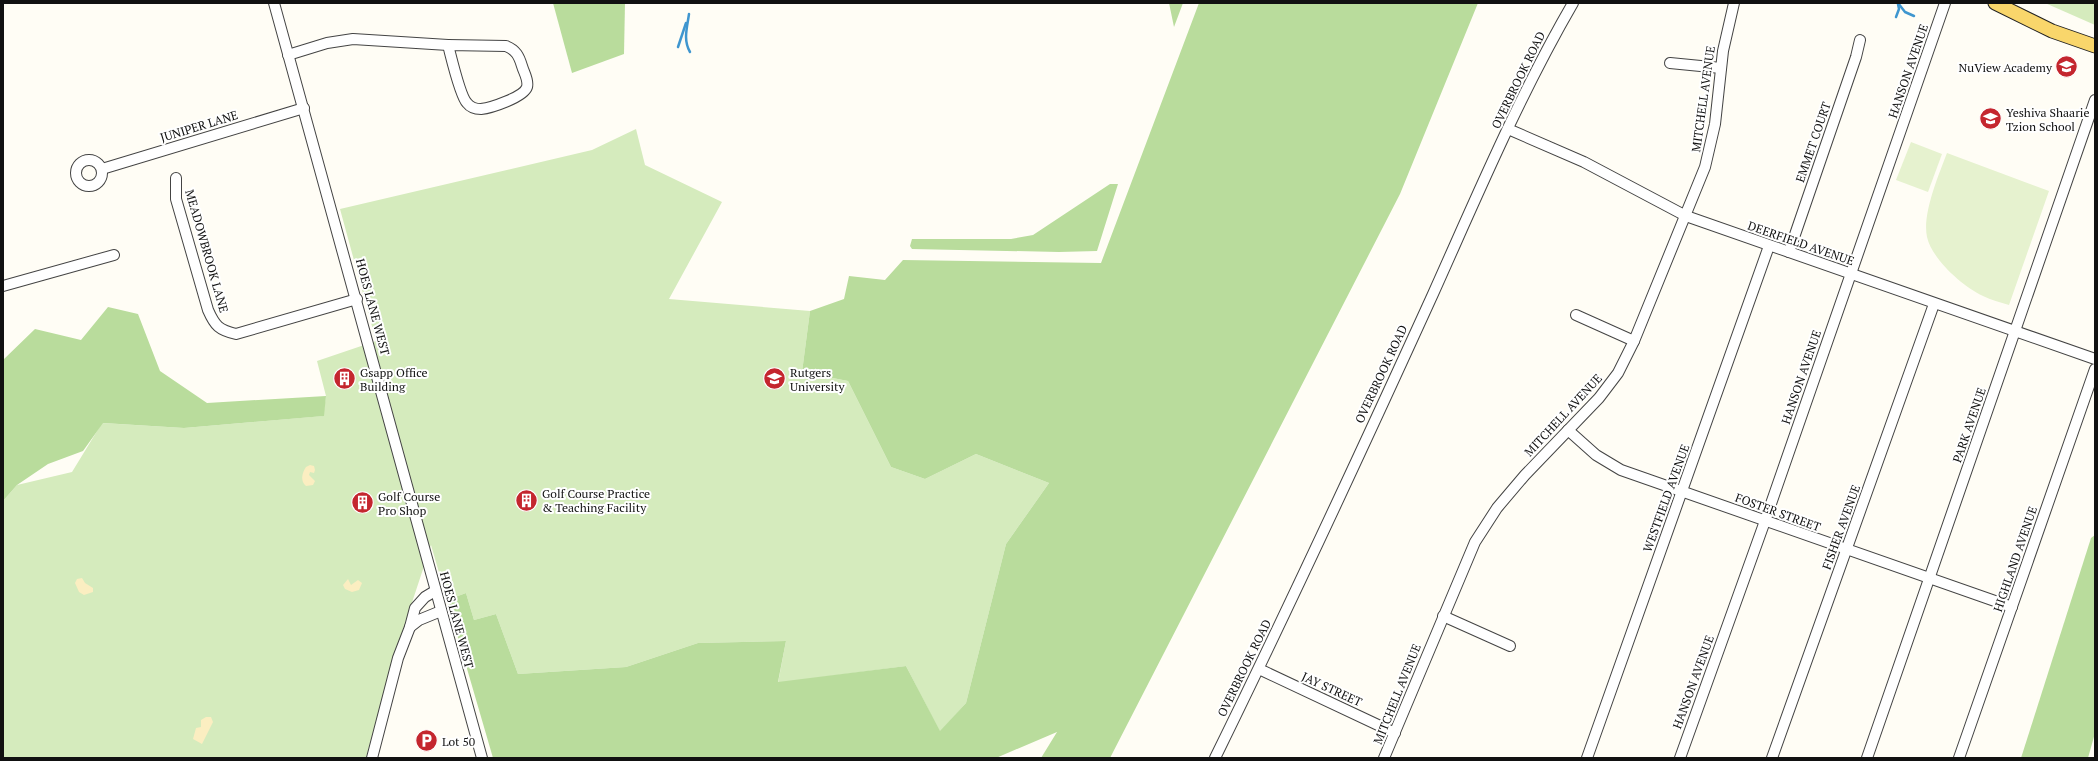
<svg xmlns="http://www.w3.org/2000/svg" width="2098" height="761" viewBox="0 0 2098 761" font-family="'PT Serif',serif">
<rect width="100%" height="100%" fill="#fffdf5"/>
<!-- green -->
<g fill="#d5ebbd">
<path d="M 2045,3 L 2095,3 L 2095,25 Z"/>
<path d="M 636,129 L 645,165 L 722,202 L 669,299 L 810,311 L 802,372 L 848,381 L 891,467 L 925,479 L 976,454 L 1049,483 L 1006,544 L 966,703 L 940,732 L 906,666 L 778,683 L 786,641 L 698,643 L 626,667 L 518,674 L 496,614 L 474,620 L 466,593 L 447,600 L 431,545 L 390,669 L 366,758 L 3,758 L 3,501 L 17,485 L 72,472 L 102,423 L 184,428 L 323,416 L 326,396 L 317,361 L 376,341 L 340,209 L 592,150 Z"/>
</g>
<!-- forest -->
<g fill="#b9dc9c">
<path d="M 553,3 L 625,3 L 624,54 L 572,73 Z"/>
<path d="M 1169,3 L 1183,3 L 1174,27 Z"/>
<path d="M 1199,3 L 1478,3 L 1400,194 L 1110,758 L 1041,758 L 1057,732 L 996,758 L 493,758 L 447,600 L 466,593 L 474,620 L 496,614 L 518,674 L 626,667 L 698,643 L 786,641 L 778,682 L 906,666 L 940,731 L 966,703 L 1006,544 L 1049,483 L 976,454 L 925,479 L 891,467 L 848,381 L 802,372 L 810,311 L 844,299 L 849,276 L 885,280 L 903,260 L 1101,263 Z"/>
<path d="M 1110,184 L 1118,184 L 1097,251 L 1059,252 L 912,249 L 910,246 L 912,239 L 1011,239 L 1033,235 Z"/>
<path d="M 108,307 L 138,314 L 160,371 L 207,403 L 326,396 L 324,416 L 184,428 L 103,423 L 83,451 L 48,464 L 17,485 L 3,501 L 3,360 L 35,329 L 81,340 Z"/>
<path d="M 2095,535 L 2095,733 L 2088,758 L 2021,758 L 2091,538 Z"/>
</g>
<!-- sand -->
<g fill="#fbeec1">
<path d="M 310,465 L 314,466 L 315,470 L 314,473 L 310,472 L 309,475 L 315,481 L 313,485 L 306,486 C 300,481 302,473 306,467 Z"/>
<path d="M 82,578 L 85,583 L 93,588 L 93,592 L 84,595 L 79,592 L 75,583 L 77,579 Z"/>
<path d="M 348,579 L 351,585 L 358,580 L 362,583 L 359,590 L 352,592 L 345,589 L 343,585 Z"/>
<path d="M 206,717 L 211,717 L 213,722 L 202,744 L 193,739 L 196,728 L 201,727 L 201,720 Z"/>
</g>
<!-- pitch -->
<g fill="#e6f2cf">
<path d="M 1911,142 L 1942,154 L 1928,192 L 1896,180 Z"/>
<path d="M 1947,153 L 2049,191 L 2009,305 C 2000,302 1991,300 1983,296 C 1962,286 1932,259 1927,237 C 1922,214 1939,174 1947,153 Z"/>
</g>
<g fill="none" stroke-linecap="round" stroke-linejoin="round">
<!-- stream -->
<g stroke="#3f96cf" stroke-width="2.5">
<path d="M 1898,3 L 1905,12 L 1914,16"/>
<path d="M 689,14 C 687,28 683,40 690,52"/>
<path d="M 1896,17 L 1899,9 L 1898,4"/>
<path d="M 678,47 L 686,23"/>
</g>
<defs>
<g id="minor">
<path d="M 274,3 L 482,758"/>
<path d="M 448,45 L 506,46 C 516,50 519,56 522,66 C 524,73 529,80 527,87 C 524,97 491,108 481,109 C 476,109 470,107 467,103 C 460,96 451,56 448,45 Z"/>
<path d="M 288,55 L 327,43 L 353,39 L 448,45"/>
<path d="M 1670,63 L 1721,68"/>
<path d="M 1508,129 L 1584,162 L 1686,216 L 2095,359"/>
<circle cx="89" cy="173" r="13"/>
<path d="M 102,169 L 304,108"/>
<path d="M 176,178 L 176,199 L 208,310 C 215,326 219,330 236,334 L 357,299"/>
<path d="M 1789,252 L 1856,57 L 1860,40"/>
<path d="M 3,286 L 114,255"/>
<path d="M 1576,315 L 1634,341"/>
<path d="M 1568,430 L 1596,455 L 1621,470 L 2012,607"/>
<path d="M 1443,616 L 1510,646"/>
<path d="M 410,627 L 419,620 L 441,611"/>
<path d="M 1259,669 L 1395,733"/>
<path d="M 372,758 L 398,658 L 410,627 L 415,608 L 425,597 L 435,591"/>
<path d="M 1215,758 C 1290,605 1362,450 1433,294 C 1477,196 1519,96 1573,3"/>
<path d="M 1384,758 L 1475,542 L 1497,508 L 1525,475 L 1599,398 L 1618,373 L 1634,341 L 1705,167 L 1715,124 L 1723,51 L 1734,3"/>
<path d="M 1587,758 L 1769,246"/>
<path d="M 1680,758 L 1765,521 L 1945,3"/>
<path d="M 1772,758 L 1934,304"/>
<path d="M 1867,758 L 2095,100"/>
<path d="M 1959,758 L 2095,369"/>
</g>
<path id="major" d="M 1995,3 L 2052,31 L 2095,46"/>
</defs>
<!-- minor casing -->
<use href="#minor" stroke="#444" stroke-width="12"/>
<!-- major casing -->
<use href="#major" stroke="#222" stroke-width="15"/>
<!-- minor -->
<use href="#minor" stroke="#fff" stroke-width="10"/>
<!-- major -->
<use href="#major" stroke="#f9d66b" stroke-width="13"/>
</g>
<!-- icons -->
<defs>
<symbol id="school-disc" viewBox="-11 -11 22 22"><circle r="9.5" fill="#c4262e" stroke="#fff"/><path d="M0-5L7-2L0 1L-7-2ZM-4 1L0 2.5L4 1V4Q0 6-4 4Z" fill="#fff"/></symbol>
<symbol id="building-disc" viewBox="-11 -11 22 22"><circle r="9.5" fill="#c4262e" stroke="#fff"/><path d="M-4-6H4V6H1V3H-1V6H-4ZM-2.5-4.3h1.7v1.8h-1.7ZM.8-4.3h1.7v1.8H.8ZM-2.5-1h1.7V.8h-1.7ZM.8-1h1.7V.8H.8Z" fill="#fff"/></symbol>
<symbol id="university-disc" viewBox="-11 -11 22 22"><circle r="9.5" fill="#c4262e" stroke="#fff"/><path d="M0-5L7-2L0 1L-7-2ZM-4 1L0 2.5L4 1V4Q0 6-4 4Z" fill="#fff"/></symbol>
<symbol id="parking-disc" viewBox="-11 -11 22 22"><circle r="9.5" fill="#c4262e" stroke="#fff"/><path d="M-3.5-5.5H1a3.5 3.5 0 0 1 0 7H-1V5.5H-3.5ZM-1-3.4V-.6H.8a1.4 1.4 0 0 0 0-2.8Z" fill="#fff"/></symbol>
</defs>
<g fill-rule="evenodd">
<use href="#school-disc" x="2054" y="54" width="25" height="25"/>
<use href="#school-disc" x="1978" y="106" width="25" height="25"/>
<use href="#building-disc" x="332" y="366" width="25" height="25"/>
<use href="#university-disc" x="762" y="366" width="25" height="25"/>
<use href="#building-disc" x="514" y="488" width="25" height="25"/>
<use href="#building-disc" x="350" y="490" width="25" height="25"/>
<use href="#parking-disc" x="414" y="728" width="25" height="25"/>
</g>
<g text-anchor="middle" dominant-baseline="central" stroke-width="4" stroke-linejoin="round" paint-order="stroke">
<!-- poi labels -->
<g font-size="12" fill="#111" stroke="#fff" text-anchor="start">
<text x="2052" y="67" text-anchor="end">NuView Academy</text>
<text x="2006" y="112">Yeshiva Shaarie<tspan x="2006" dy="14">Tzion School</tspan></text>
<text x="360" y="372">Gsapp Office<tspan x="360" dy="14">Building</tspan></text>
<text x="790" y="372">Rutgers<tspan x="790" dy="14">University</tspan></text>
<text x="542" y="493">Golf Course Practice<tspan x="542" dy="14">&amp; Teaching Facility</tspan></text>
<text x="378" y="496">Golf Course<tspan x="378" dy="14">Pro Shop</tspan></text>
<text x="442" y="741">Lot 50</text>
</g>
<!-- street labels -->
<g font-size="12" fill="#111" stroke="#fff">
<text transform="translate(1908 71) rotate(-71)">HANSON AVENUE</text>
<text transform="translate(1518 80) rotate(-64)">OVERBROOK ROAD</text>
<text transform="translate(1703 99) rotate(-82)">MITCHELL AVENUE</text>
<text transform="translate(199 126) rotate(-17)">JUNIPER LANE</text>
<text transform="translate(1813 142) rotate(-71)">EMMET COURT</text>
<text transform="translate(1801 243) rotate(19)">DEERFIELD AVENUE</text>
<text transform="translate(207 251) rotate(74)">MEADOWBROOK LANE</text>
<text transform="translate(373 307) rotate(75)">HOES LANE WEST</text>
<text transform="translate(1381 374) rotate(-65)">OVERBROOK ROAD</text>
<text transform="translate(1801 377) rotate(-71)">HANSON AVENUE</text>
<text transform="translate(1563 415) rotate(-47)">MITCHELL AVENUE</text>
<text transform="translate(1969 425) rotate(-71)">PARK AVENUE</text>
<text transform="translate(1666 498) rotate(-70)">WESTFIELD AVENUE</text>
<text transform="translate(1778 512) rotate(20)">FOSTER STREET</text>
<text transform="translate(1841 527) rotate(-70)">FISHER AVENUE</text>
<text transform="translate(2015 559) rotate(-71)">HIGHLAND AVENUE</text>
<text transform="translate(457 620) rotate(75)">HOES LANE WEST</text>
<text transform="translate(1244 668) rotate(-64)">OVERBROOK ROAD</text>
<text transform="translate(1693 682) rotate(-70)">HANSON AVENUE</text>
<text transform="translate(1332 689) rotate(25)">JAY STREET</text>
<text transform="translate(1397 694) rotate(-68)">MITCHELL AVENUE</text>
</g>
</g>
<!-- border -->
<rect width="2098" height="761" fill="none" stroke="#111111" stroke-width="8"/>
</svg>
